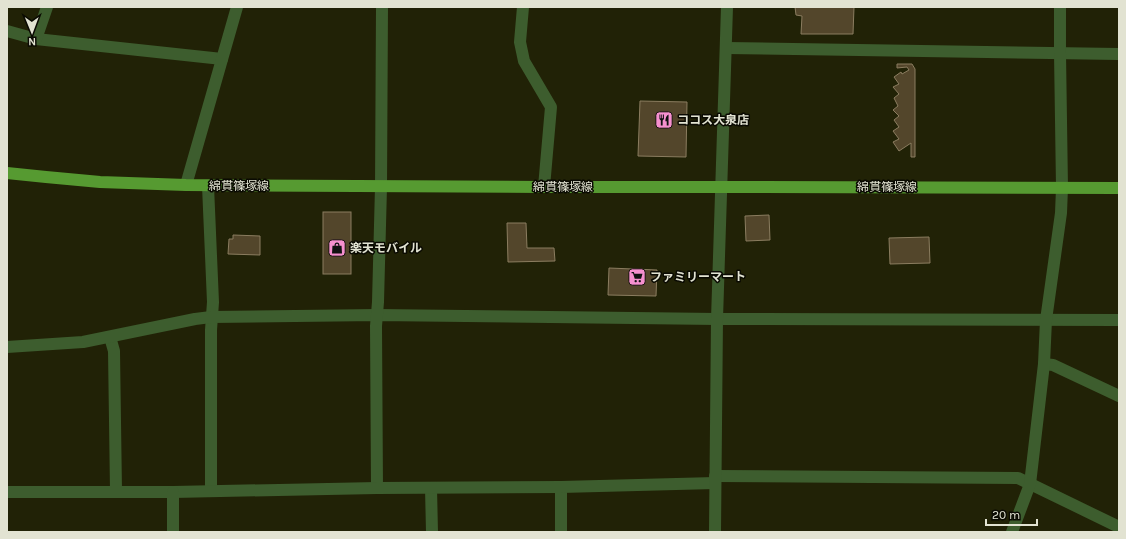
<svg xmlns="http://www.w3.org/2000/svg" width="1126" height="539" viewBox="0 0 1126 539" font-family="Karla,'Noto Sans JP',sans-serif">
<rect width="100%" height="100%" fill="#212206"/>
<!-- building -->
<g fill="#53462b" stroke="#8b7d60">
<path d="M 795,7 L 854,7 L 853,34 L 801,34 L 802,16 L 796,15 Z"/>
<path d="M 897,64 L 912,64 L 915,69 L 915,157 L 911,157 L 911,143 L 899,151 L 893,142 L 899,139 L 893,131 L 899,127 L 894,120 L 899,116 L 893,110 L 898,106 L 894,98 L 899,94 L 893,87 L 899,84 L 894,77 L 901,72 L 902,74 L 909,70 L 907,67 L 897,68 Z"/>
<path d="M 640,101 L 687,102 L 686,157 L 638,156 Z"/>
<rect x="323" y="212" width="28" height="62"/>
<path d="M 769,215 L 770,240 L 746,241 L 745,216 Z"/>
<path d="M 507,223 L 526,223 L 527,248 L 554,248 L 555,261 L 508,262 Z"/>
<path d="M 233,235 L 260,236 L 260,255 L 228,254 L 229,239 L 233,239 Z"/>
<path d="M 929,237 L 930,263 L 890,264 L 889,238 Z"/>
<path d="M 609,268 L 657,270 L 656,296 L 608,295 Z"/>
</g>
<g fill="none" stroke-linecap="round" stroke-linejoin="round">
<!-- minor -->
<g stroke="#3d5d2e" stroke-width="12">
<path d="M 523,7 L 520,42 L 524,61 L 551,107 L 544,187"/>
<path d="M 7,31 L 36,39 L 222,59"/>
<path d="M 36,39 L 47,7"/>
<path d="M 726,48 L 1119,54"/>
<path d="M 186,185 L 237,7"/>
<path d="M 208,186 L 213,302 L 211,330 L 211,491"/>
<path d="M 110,337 L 114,351 L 116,491"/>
<path d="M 7,347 L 83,342 L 195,319 L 211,317 L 377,315 L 717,319 L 1119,320"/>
<path d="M 1044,364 L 1053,365 L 1119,396"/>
<path d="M 715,476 L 1018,478 L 1119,527"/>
<path d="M 561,487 L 561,532"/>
<path d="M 377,488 L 376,326 L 378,302 L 381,187 L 382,7"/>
<path d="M 431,488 L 432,532"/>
<path d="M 7,492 L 173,492 L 377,488 L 561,487 L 715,483"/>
<path d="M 173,492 L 173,532"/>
<path d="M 715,532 L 717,319 L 727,7"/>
<path d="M 1012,532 L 1030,484 L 1044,364 L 1046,320 L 1061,213 L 1062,188 L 1060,53 L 1060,7"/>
</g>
<!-- major -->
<path stroke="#569a31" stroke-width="12" d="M 7,173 L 46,177 L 100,182 L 186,185 L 544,187 L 721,187 L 1119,188"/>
</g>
<!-- icons -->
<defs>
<symbol id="restaurant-square" viewBox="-11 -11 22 22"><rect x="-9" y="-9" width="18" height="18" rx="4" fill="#f690cf" stroke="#0a0a02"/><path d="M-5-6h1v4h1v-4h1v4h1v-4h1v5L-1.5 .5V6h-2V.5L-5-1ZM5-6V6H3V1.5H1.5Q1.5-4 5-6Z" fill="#111"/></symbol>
<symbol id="shop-square" viewBox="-11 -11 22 22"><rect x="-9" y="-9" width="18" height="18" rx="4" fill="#f690cf" stroke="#0a0a02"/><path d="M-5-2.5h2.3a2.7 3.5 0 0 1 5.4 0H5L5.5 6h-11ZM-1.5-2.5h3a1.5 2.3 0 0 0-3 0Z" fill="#111"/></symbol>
<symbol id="supermarket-square" viewBox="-11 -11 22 22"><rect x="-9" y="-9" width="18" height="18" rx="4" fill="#f690cf" stroke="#0a0a02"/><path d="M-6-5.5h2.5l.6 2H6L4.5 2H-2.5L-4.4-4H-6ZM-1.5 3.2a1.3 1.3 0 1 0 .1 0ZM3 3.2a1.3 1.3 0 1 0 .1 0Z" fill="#111"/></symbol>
</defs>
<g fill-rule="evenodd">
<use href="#restaurant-square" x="654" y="110" width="20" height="20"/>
<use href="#shop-square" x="327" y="238" width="20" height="20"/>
<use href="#supermarket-square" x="627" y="267" width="20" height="20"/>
</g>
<g text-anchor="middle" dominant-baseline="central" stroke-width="3" stroke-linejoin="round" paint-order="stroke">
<!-- poi labels -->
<g font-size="12" font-weight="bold" fill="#e2e3d2" stroke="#0a0a02" text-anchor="start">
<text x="677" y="120">ココス大泉店</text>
<text x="350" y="248">楽天モバイル</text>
<text x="650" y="277">ファミリーマート</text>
</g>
<!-- street labels -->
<g font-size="12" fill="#e2e3d2" stroke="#0a0a02">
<text x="239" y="186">綿貫篠塚線</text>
<text x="563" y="187">綿貫篠塚線</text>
<text x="887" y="187">綿貫篠塚線</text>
</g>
</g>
<!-- border -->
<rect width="1126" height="539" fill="none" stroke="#e2e3d2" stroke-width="16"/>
<!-- north arrow -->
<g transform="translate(32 32) rotate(179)" stroke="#0a0a02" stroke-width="3" paint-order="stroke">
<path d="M0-3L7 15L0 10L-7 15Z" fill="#e2e3d2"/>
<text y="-6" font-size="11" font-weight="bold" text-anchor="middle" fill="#e2e3d2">N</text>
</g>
<!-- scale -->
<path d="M986 519v6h51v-6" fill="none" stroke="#e2e3d2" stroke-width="2"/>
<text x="992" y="519" font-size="12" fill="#e2e3d2" stroke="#0a0a02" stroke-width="3" paint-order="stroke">20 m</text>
</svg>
